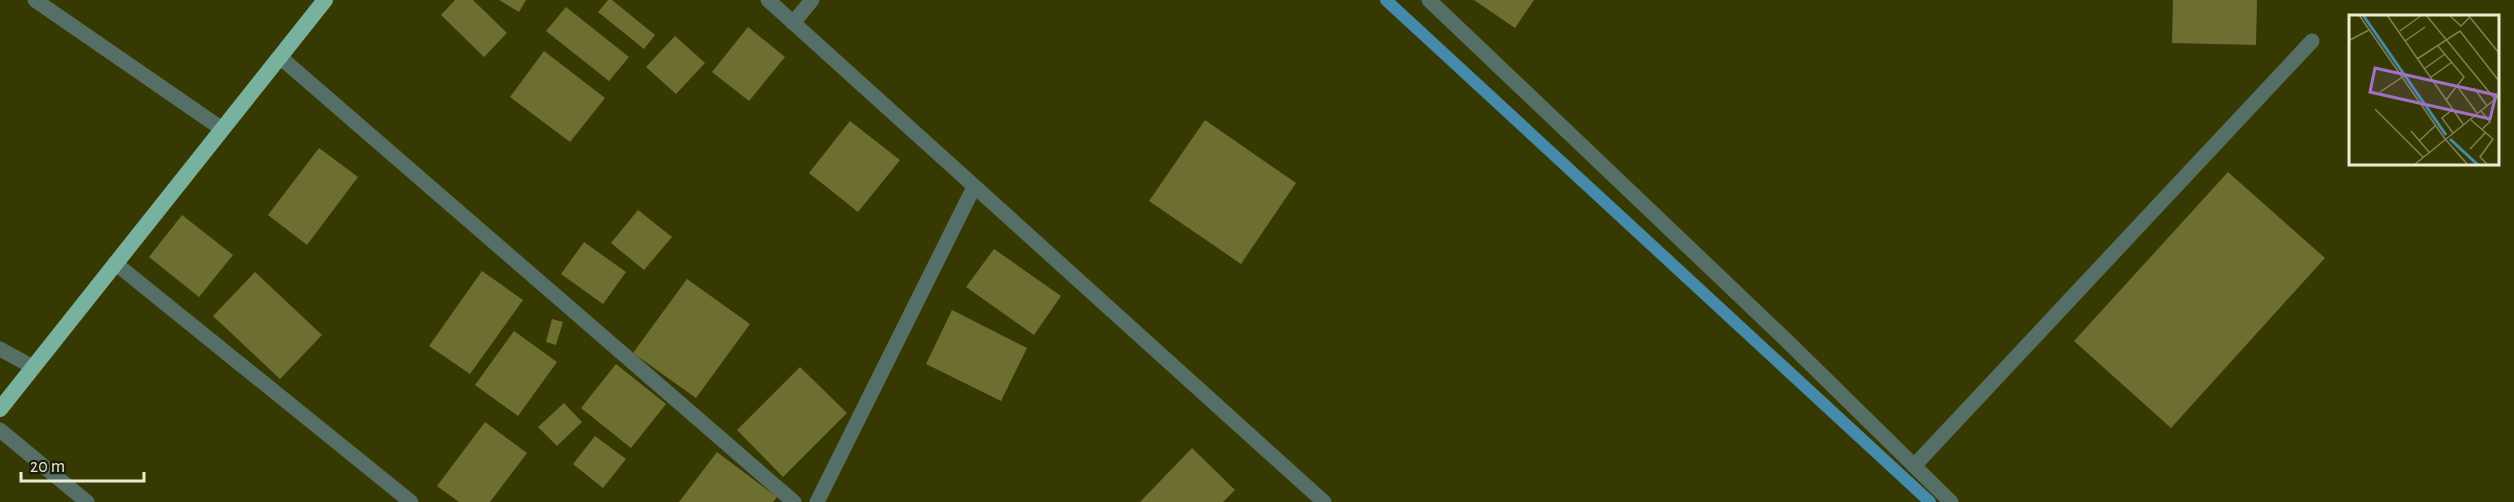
<svg xmlns="http://www.w3.org/2000/svg" width="2514" height="502" viewBox="0 0 2514 502" font-family="'Alegreya Sans',sans-serif">
<rect width="100%" height="100%" fill="#373902"/>
<g fill="none" stroke-linecap="round" stroke-linejoin="round">
<!-- stream -->
<path stroke="#4589ab" stroke-width="12" d="M 1386,0 L 1930,502"/>
</g>
<!-- building -->
<g fill="#6c6f30">
<path d="M 455,0 L 473,0 L 507,33 L 484,57 L 441,15 Z"/>
<path d="M 499,0 L 526,0 L 519,12 Z"/>
<path d="M 608,0 L 612,0 L 655,35 L 644,49 L 598,12 Z"/>
<path d="M 1474,0 L 1534,0 L 1515,28 Z"/>
<path d="M 2173,0 L 2257,0 L 2256,45 L 2172,43 Z"/>
<path d="M 566,7 L 629,57 L 609,81 L 546,31 Z"/>
<path d="M 748,27 L 785,57 L 749,101 L 712,72 Z"/>
<path d="M 675,36 L 705,63 L 676,94 L 646,67 Z"/>
<path d="M 544,51 L 605,98 L 570,142 L 510,97 Z"/>
<path d="M 1205,120 L 1296,183 L 1241,264 L 1149,201 Z"/>
<path d="M 850,121 L 900,160 L 858,212 L 809,173 Z"/>
<path d="M 319,148 L 358,177 L 307,245 L 268,215 Z"/>
<path d="M 2228,172 L 2325,258 L 2171,428 L 2074,341 Z"/>
<path d="M 638,210 L 672,237 L 644,270 L 611,243 Z"/>
<path d="M 182,215 L 233,255 L 199,297 L 149,257 Z"/>
<path d="M 584,242 L 626,272 L 603,304 L 561,274 Z"/>
<path d="M 994,249 L 1061,296 L 1034,335 L 966,287 Z"/>
<path d="M 482,271 L 523,300 L 470,374 L 429,346 Z"/>
<path d="M 255,272 L 322,335 L 280,379 L 213,316 Z"/>
<path d="M 687,279 L 750,324 L 696,398 L 633,353 Z"/>
<path d="M 952,310 L 1027,348 L 1001,401 L 926,364 Z"/>
<path d="M 552,319 L 563,322 L 556,345 L 546,342 Z"/>
<path d="M 514,331 L 557,362 L 518,416 L 475,385 Z"/>
<path d="M 616,364 L 666,404 L 631,448 L 581,408 Z"/>
<path d="M 800,367 L 847,413 L 783,477 L 737,430 Z"/>
<path d="M 564,403 L 582,422 L 557,446 L 538,427 Z"/>
<path d="M 485,422 L 527,453 L 490,502 L 459,502 L 437,486 Z"/>
<path d="M 595,436 L 626,459 L 603,488 L 573,464 Z"/>
<path d="M 1192,448 L 1235,490 L 1223,502 L 1140,502 Z"/>
<path d="M 717,452 L 777,497 L 773,502 L 679,502 Z"/>
</g>
<g fill="none" stroke-linecap="round" stroke-linejoin="round">
<!-- service -->
<path stroke="#566f66" stroke-width="15" d="M 1914,466 L 2312,41"/>
<!-- minor -->
<g stroke="#566f66" stroke-width="15">
<path d="M 35,0 L 222,129"/>
<path d="M 768,0 L 1324,502"/>
<path d="M 1429,0 L 1785,339 L 1951,502"/>
<path d="M 793,23 L 812,0"/>
<path d="M 280,57 L 794,502"/>
<path d="M 115,263 L 411,502"/>
<path d="M 0,349 L 33,367"/>
<path d="M 0,430 L 87,502"/>
<path d="M 817,502 L 974,187"/>
</g>
<!-- trunk -->
<path stroke="#78b29e" stroke-width="16" d="M 0,409 L 325,0"/>
</g>
<!-- overview -->
<g transform="translate(2349 15)">
<rect width="150" height="150" fill="#373902"/>
<path fill="none" stroke="#4589ab" stroke-width="3" d="M 14,0 L 97,120M 101,124 L 129,150"/>
<path fill="none" stroke="#7f8155" stroke-width="1.5" d="M 10,0 L 96,124 L 119,150M 38,0 L 114,109M 77,0 L 145,83M 100,0 L 112,11 L 121,2M 119,0 L 150,38M 51,16 L 73,0M 1,25 L 20,15M 56,26 L 76,12M 88,30 L 115,62 L 97,85M 68,44 L 111,16 L 150,66M 75,54 L 96,39M 81,63 L 103,47M 108,71 L 128,98M 125,73 L 138,91M 31,77 L 55,61M 26,94 L 74,142M 103,95 L 93,103 L 104,118M 132,96 L 141,107 L 133,114M 122,105 L 144,124 L 131,142 L 139,150M 62,116 L 80,137M 70,126 L 87,110M 121,134 L 137,117M 65,150 L 150,81"/>
<path fill="#a270c6" fill-opacity="0.15" stroke="#a270c6" stroke-width="3" d="M 26,53 L 147,80 L 141,104 L 21,77 Z"/>
<rect width="150" height="150" fill="none" stroke="#eaedd2" stroke-width="3"/>
</g>
<!-- scale -->
<path d="M21 472v9h123v-9" fill="none" stroke="#eaedd2" stroke-width="3"/>
<text x="30" y="472" font-size="18" fill="#eaedd2" stroke="#1e1f0a" stroke-width="4.5" paint-order="stroke">20 m</text>
</svg>
